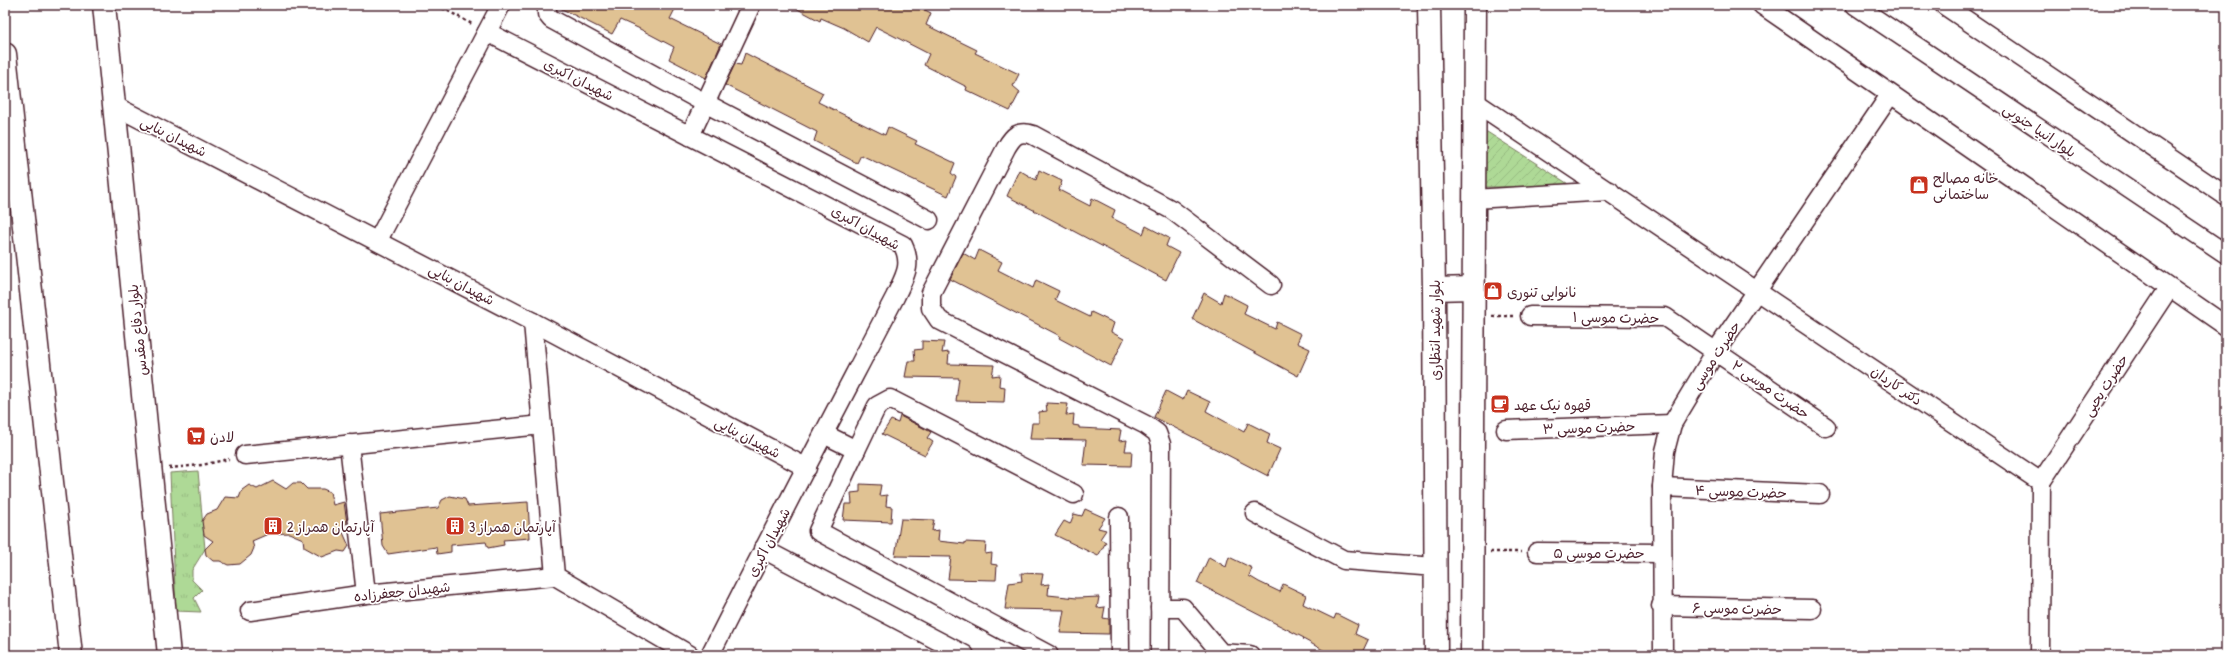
<svg xmlns="http://www.w3.org/2000/svg" width="2231" height="660" viewBox="0 0 2231 660" font-family="'Patrick Hand','Playpen Sans Arabic',sans-serif">
<defs>
<pattern id="grass-tufts" width="24" height="20" patternUnits="userSpaceOnUse"><rect width="24" height="20" fill="#aed996"/><path d="M3 7l-1-3M5 7V3M7 7l1-3M15 17l-1-3M17 17v-4M19 17l1-3" fill="none" stroke="#97ba81"/></pattern>
<pattern id="garden-furrows" width="10" height="10" patternUnits="userSpaceOnUse"><rect width="10" height="10" fill="#aed996"/><path d="M-1 1l2-2M0 10L10 0M9 11l2-2" fill="none" stroke="#97ba81"/></pattern>
</defs>
<rect width="100%" height="100%" fill="#fff"/>
<filter id="ink" filterUnits="userSpaceOnUse"><feTurbulence type="fractalNoise" baseFrequency=".025" numOctaves="2"/><feDisplacementMap in="SourceGraphic" scale="8" xChannelSelector="R" yChannelSelector="G"/><feConvolveMatrix kernelMatrix="1 2 1 2 8 2 1 2 1" color-interpolation-filters="sRGB"/></filter>
<g filter="url(#ink)">
<!-- grass -->
<path fill="url(#grass-tufts)" stroke="#7c7c60" d="M 198,471 L 205,549 L 192,570 L 192,580 L 202,590 L 194,598 L 201,612 L 176,611 L 170,473 Z"/>
<!-- garden -->
<path fill="url(#garden-furrows)" stroke="#7c7c60" d="M 1484,130 L 1573,187 L 1483,187 Z"/>
<!-- building -->
<g fill="#e0c293" stroke="#4a1f2b">
<path d="M 558,5 L 677,5 L 670,19 L 721,44 L 706,78 L 669,59 L 674,47 L 638,28 L 620,20 L 612,34 L 558,7 Z"/>
<path d="M 790,5 L 915,5 L 931,13 L 926,25 L 977,50 L 975,53 L 1019,74 L 1013,86 L 1020,92 L 1010,111 L 966,90 L 967,87 L 924,65 L 929,54 L 892,35 L 876,27 L 868,42 L 844,28 L 821,18 L 820,21 Z"/>
<path d="M 745,53 L 823,93 L 818,102 L 885,135 L 888,127 L 917,141 L 915,144 L 955,163 L 951,173 L 956,177 L 948,196 L 861,155 L 857,163 L 814,141 L 817,132 L 725,85 L 735,64 L 741,65 Z"/>
<path d="M 1019,170 L 1036,180 L 1039,170 L 1062,181 L 1059,190 L 1090,206 L 1092,198 L 1115,210 L 1112,218 L 1143,234 L 1146,226 L 1169,238 L 1166,246 L 1179,253 L 1166,280 L 1007,196 Z"/>
<path d="M 979,250 L 1002,262 L 998,270 L 1033,288 L 1036,280 L 1059,291 L 1055,300 L 1090,317 L 1091,312 L 1114,323 L 1111,332 L 1124,339 L 1111,366 L 1059,338 L 1060,336 L 950,279 L 963,253 L 975,260 Z"/>
<path d="M 1204,293 L 1221,303 L 1224,293 L 1247,305 L 1244,314 L 1275,329 L 1277,322 L 1301,334 L 1297,343 L 1310,349 L 1298,376 L 1192,319 Z"/>
<path d="M 922,341 L 944,342 L 942,353 L 949,352 L 948,364 L 994,365 L 992,376 L 1000,375 L 999,386 L 1005,387 L 1004,402 L 956,401 L 959,378 L 905,377 L 908,361 L 915,361 L 914,350 L 922,349 Z"/>
<path d="M 1166,391 L 1183,400 L 1187,391 L 1210,402 L 1206,411 L 1244,432 L 1248,423 L 1270,434 L 1267,443 L 1280,449 L 1268,476 L 1154,417 Z"/>
<path d="M 1046,403 L 1068,404 L 1066,415 L 1074,414 L 1073,425 L 1079,426 L 1079,428 L 1121,430 L 1119,441 L 1127,440 L 1125,451 L 1132,451 L 1131,466 L 1083,465 L 1086,440 L 1030,439 L 1032,423 L 1039,423 L 1039,412 L 1047,411 Z"/>
<path d="M 900,416 L 931,432 L 927,438 L 933,442 L 925,455 L 882,434 L 891,420 L 898,423 Z"/>
<path d="M 273,481 L 286,489 L 293,483 L 301,483 L 307,489 L 323,489 L 330,492 L 333,505 L 344,502 L 347,523 L 341,528 L 349,546 L 345,552 L 338,551 L 322,557 L 304,547 L 303,539 L 289,533 L 268,534 L 252,541 L 254,548 L 251,555 L 240,564 L 228,565 L 220,561 L 213,561 L 206,555 L 205,549 L 213,541 L 204,535 L 202,521 L 207,514 L 217,510 L 225,497 L 239,498 L 242,490 L 249,485 L 257,489 Z"/>
<path d="M 860,484 L 881,485 L 879,496 L 887,495 L 886,506 L 892,507 L 891,522 L 843,520 L 845,504 L 852,504 L 851,493 L 860,492 Z"/>
<path d="M 450,496 L 465,499 L 468,506 L 528,502 L 530,538 L 503,540 L 504,545 L 488,548 L 486,542 L 451,545 L 451,552 L 437,554 L 436,547 L 388,554 L 383,546 L 380,514 L 438,508 L 442,500 Z"/>
<path d="M 1085,509 L 1105,518 L 1098,528 L 1106,530 L 1100,539 L 1106,542 L 1098,556 L 1055,535 L 1064,521 L 1070,524 L 1074,514 L 1082,516 Z"/>
<path d="M 901,519 L 934,520 L 932,531 L 939,530 L 938,541 L 965,544 L 965,542 L 986,543 L 985,554 L 992,553 L 991,564 L 997,565 L 996,580 L 948,579 L 951,557 L 895,556 Z"/>
<path d="M 1209,557 L 1226,567 L 1229,557 L 1252,568 L 1249,576 L 1259,582 L 1280,592 L 1283,584 L 1306,595 L 1303,604 L 1334,619 L 1336,614 L 1358,625 L 1355,634 L 1368,640 L 1361,655 L 1332,655 L 1303,639 L 1304,638 L 1197,583 Z"/>
<path d="M 1021,573 L 1043,574 L 1041,585 L 1049,584 L 1048,595 L 1077,598 L 1099,597 L 1097,608 L 1105,607 L 1103,618 L 1109,619 L 1109,634 L 1060,633 L 1064,610 L 1005,609 L 1009,583 L 1022,581 Z"/>
</g>
<g fill="none" stroke-linecap="round" stroke-linejoin="round">
<defs>
<g id="minor">
<path d="M 547,5 L 547,14 L 551,19 L 705,103 L 929,220"/>
<path d="M 1762,5 L 2226,326"/>
<path d="M 1855,5 L 2226,254"/>
<path d="M 1944,5 L 2226,196"/>
<path d="M 487,32 L 903,245 C 913,266 904,277 895,297 C 833,416 770,535 710,655"/>
<path d="M 1475,102 L 2041,482 L 2040,655"/>
<path d="M 115,106 L 533,322 L 807,468"/>
<path d="M 690,136 L 751,5"/>
<path d="M 1473,199 L 1610,191"/>
<path d="M 378,240 L 501,5"/>
<path d="M 1530,316 L 1665,317 L 1826,427"/>
<path d="M 533,322 L 555,576 L 690,655"/>
<path d="M 1506,430 L 1672,424"/>
<path d="M 824,434 L 856,450 L 818,531 L 1049,655"/>
<path d="M 349,444 L 366,594"/>
<path d="M 856,450 L 877,406 L 890,399 L 1074,494"/>
<path d="M 245,455 L 542,425"/>
<path d="M 2041,482 L 2169,288"/>
<path d="M 1662,487 L 1820,494"/>
<path d="M 1255,513 L 1344,560 L 1435,567"/>
<path d="M 1119,517 L 1120,655"/>
<path d="M 763,549 L 965,655"/>
<path d="M 1537,552 L 1661,553"/>
<path d="M 1661,606 L 1812,609"/>
<path d="M 1160,608 L 1183,608 L 1221,653 L 1250,655"/>
<path d="M 250,611 L 366,594 L 555,576"/>
<path d="M 1160,655 L 1161,444 L 1157,433 L 1146,425 L 939,320 L 931,308 L 931,293 L 1006,148 C 1013,136 1018,130 1033,135 L 1172,210 L 1271,285"/>
<path d="M 1663,655 L 1662,487 L 1665,451 L 1672,424 L 1716,351 L 1890,95"/>
</g>
<g id="major">
<path d="M 104,5 L 169,655"/>
<path d="M 1429,5 L 1434,289 L 1436,655"/>
<path d="M 5,54 L 71,655"/>
<path d="M 1434,289 L 1473,288"/>
<path d="M 1472,655 L 1475,5"/>
</g>
</defs>
<!-- minor casing -->
<use href="#minor" stroke="#4a1f2b" stroke-width="21"/>
<!-- major casing -->
<use href="#major" stroke="#4a1f2b" stroke-width="25"/>
<!-- path -->
<g stroke="#4a1f2b" stroke-width="2.5" stroke-dasharray="3 3" stroke-linecap="butt">
<path d="M 437,5 L 472,24"/>
<path d="M 1492,316 L 1515,316"/>
<path d="M 169,468 L 202,465 L 229,459"/>
<path d="M 1490,552 L 1521,552"/>
</g>
<!-- minor -->
<use href="#minor" stroke="#fff" stroke-width="18"/>
<!-- major -->
<use href="#major" stroke="#fff" stroke-width="22"/>
</g>
</g>
<!-- icons -->
<defs>
<symbol id="shop-square" viewBox="-11 -11 22 22"><rect x="-9" y="-9" width="18" height="18" rx="4" fill="#c8321e" stroke="#fff"/><path d="M-5-2.5h2.3a2.7 3.5 0 0 1 5.4 0H5L5.5 6h-11ZM-1.5-2.5h3a1.5 2.3 0 0 0-3 0Z" fill="#fff"/></symbol>
<symbol id="cafe-square" viewBox="-11 -11 22 22"><rect x="-9" y="-9" width="18" height="18" rx="4" fill="#c8321e" stroke="#fff"/><path d="M-5.5-4.5H6V0H3Q3 3.5 0 3.5H-2.5Q-5.5 3.5-5.5 0ZM3-3.2v2h1.7v-2ZM-6 4.5H4V6H-6Z" fill="#fff"/></symbol>
<symbol id="supermarket-square" viewBox="-11 -11 22 22"><rect x="-9" y="-9" width="18" height="18" rx="4" fill="#c8321e" stroke="#fff"/><path d="M-6-5.5h2.5l.6 2H6L4.5 2H-2.5L-4.4-4H-6ZM-1.5 3.2a1.3 1.3 0 1 0 .1 0ZM3 3.2a1.3 1.3 0 1 0 .1 0Z" fill="#fff"/></symbol>
<symbol id="building-square" viewBox="-11 -11 22 22"><rect x="-9" y="-9" width="18" height="18" rx="4" fill="#c8321e" stroke="#fff"/><path d="M-4-6H4V6H1V3H-1V6H-4ZM-2.5-4.3h1.7v1.8h-1.7ZM.8-4.3h1.7v1.8H.8ZM-2.5-1h1.7V.8h-1.7ZM.8-1h1.7V.8H.8Z" fill="#fff"/></symbol>
</defs>
<g fill-rule="evenodd">
<use href="#shop-square" x="1908" y="174" width="22" height="22"/>
<use href="#shop-square" x="1482" y="280" width="22" height="22"/>
<use href="#cafe-square" x="1489" y="393" width="22" height="22"/>
<use href="#supermarket-square" x="185" y="425" width="22" height="22"/>
<use href="#building-square" x="262" y="515" width="22" height="22"/>
<use href="#building-square" x="444" y="515" width="22" height="22"/>
</g>
<g text-anchor="middle" dominant-baseline="central" stroke-width="3.5" stroke-linejoin="round" paint-order="stroke">
<!-- street labels -->
<g font-size="14" fill="#4a1f2b" stroke="#fff">
<text transform="translate(579 79) rotate(27)">شهیدان اکبری</text>
<text transform="translate(2040 130) rotate(34)">بلوار انبیا جنوبی</text>
<text transform="translate(174 136) rotate(27)">شهیدان بنایی</text>
<text transform="translate(866 227) rotate(29)">شهیدان اکبری</text>
<text transform="translate(462 284) rotate(28)">شهیدان بنایی</text>
<text transform="translate(1616 317) rotate(1)">حضرت موسی ۱</text>
<text transform="translate(137 330) rotate(-96)">بلوار دفاع مقدس</text>
<text transform="translate(1434 330) rotate(-90)">بلوار شهید انتظاری</text>
<text transform="translate(1715 355) rotate(-57)">حضرت موسی</text>
<text transform="translate(1897 385) rotate(34)">دکتر کاردان</text>
<text transform="translate(2105 385) rotate(-57)">حضرت یحیی</text>
<text transform="translate(1771 389) rotate(35)">حضرت موسی ۲</text>
<text transform="translate(1589 427) rotate(-2)">حضرت موسی ۳</text>
<text transform="translate(748 437) rotate(28)">شهیدان بنایی</text>
<text transform="translate(1741 491) rotate(2)">حضرت موسی ۴</text>
<text transform="translate(768 542) rotate(-62)">شهیدان اکبری</text>
<text x="1599" y="552">حضرت موسی ۵</text>
<text transform="translate(402 591) rotate(-6)">شهیدان جعفرزاده</text>
<text transform="translate(1737 608) rotate(1)">حضرت موسی ۶</text>
</g>
<!-- poi labels -->
<g font-size="14" fill="#4a1f2b" stroke="#fff" text-anchor="start">
<text x="1933" y="177">خانه مصالح<tspan x="1933" dy="16">ساختمانی</tspan></text>
<text x="1507" y="291">نانوایی تنوری</text>
<text x="1514" y="404">قهوه نیک عهد</text>
<text x="210" y="436">لادن</text>
<text x="287" y="526">آپارتمان همراز 2</text>
<text x="469" y="526">آپارتمان همراز 3</text>
</g>
</g>
<!-- margin -->
<rect width="2231" height="660" fill="none" stroke="#fff" stroke-width="20"/>
<rect x="10" y="10" width="2211" height="640" fill="none" stroke="#4a1f2b" stroke-width="1.5" filter="url(#ink)"/>
</svg>
